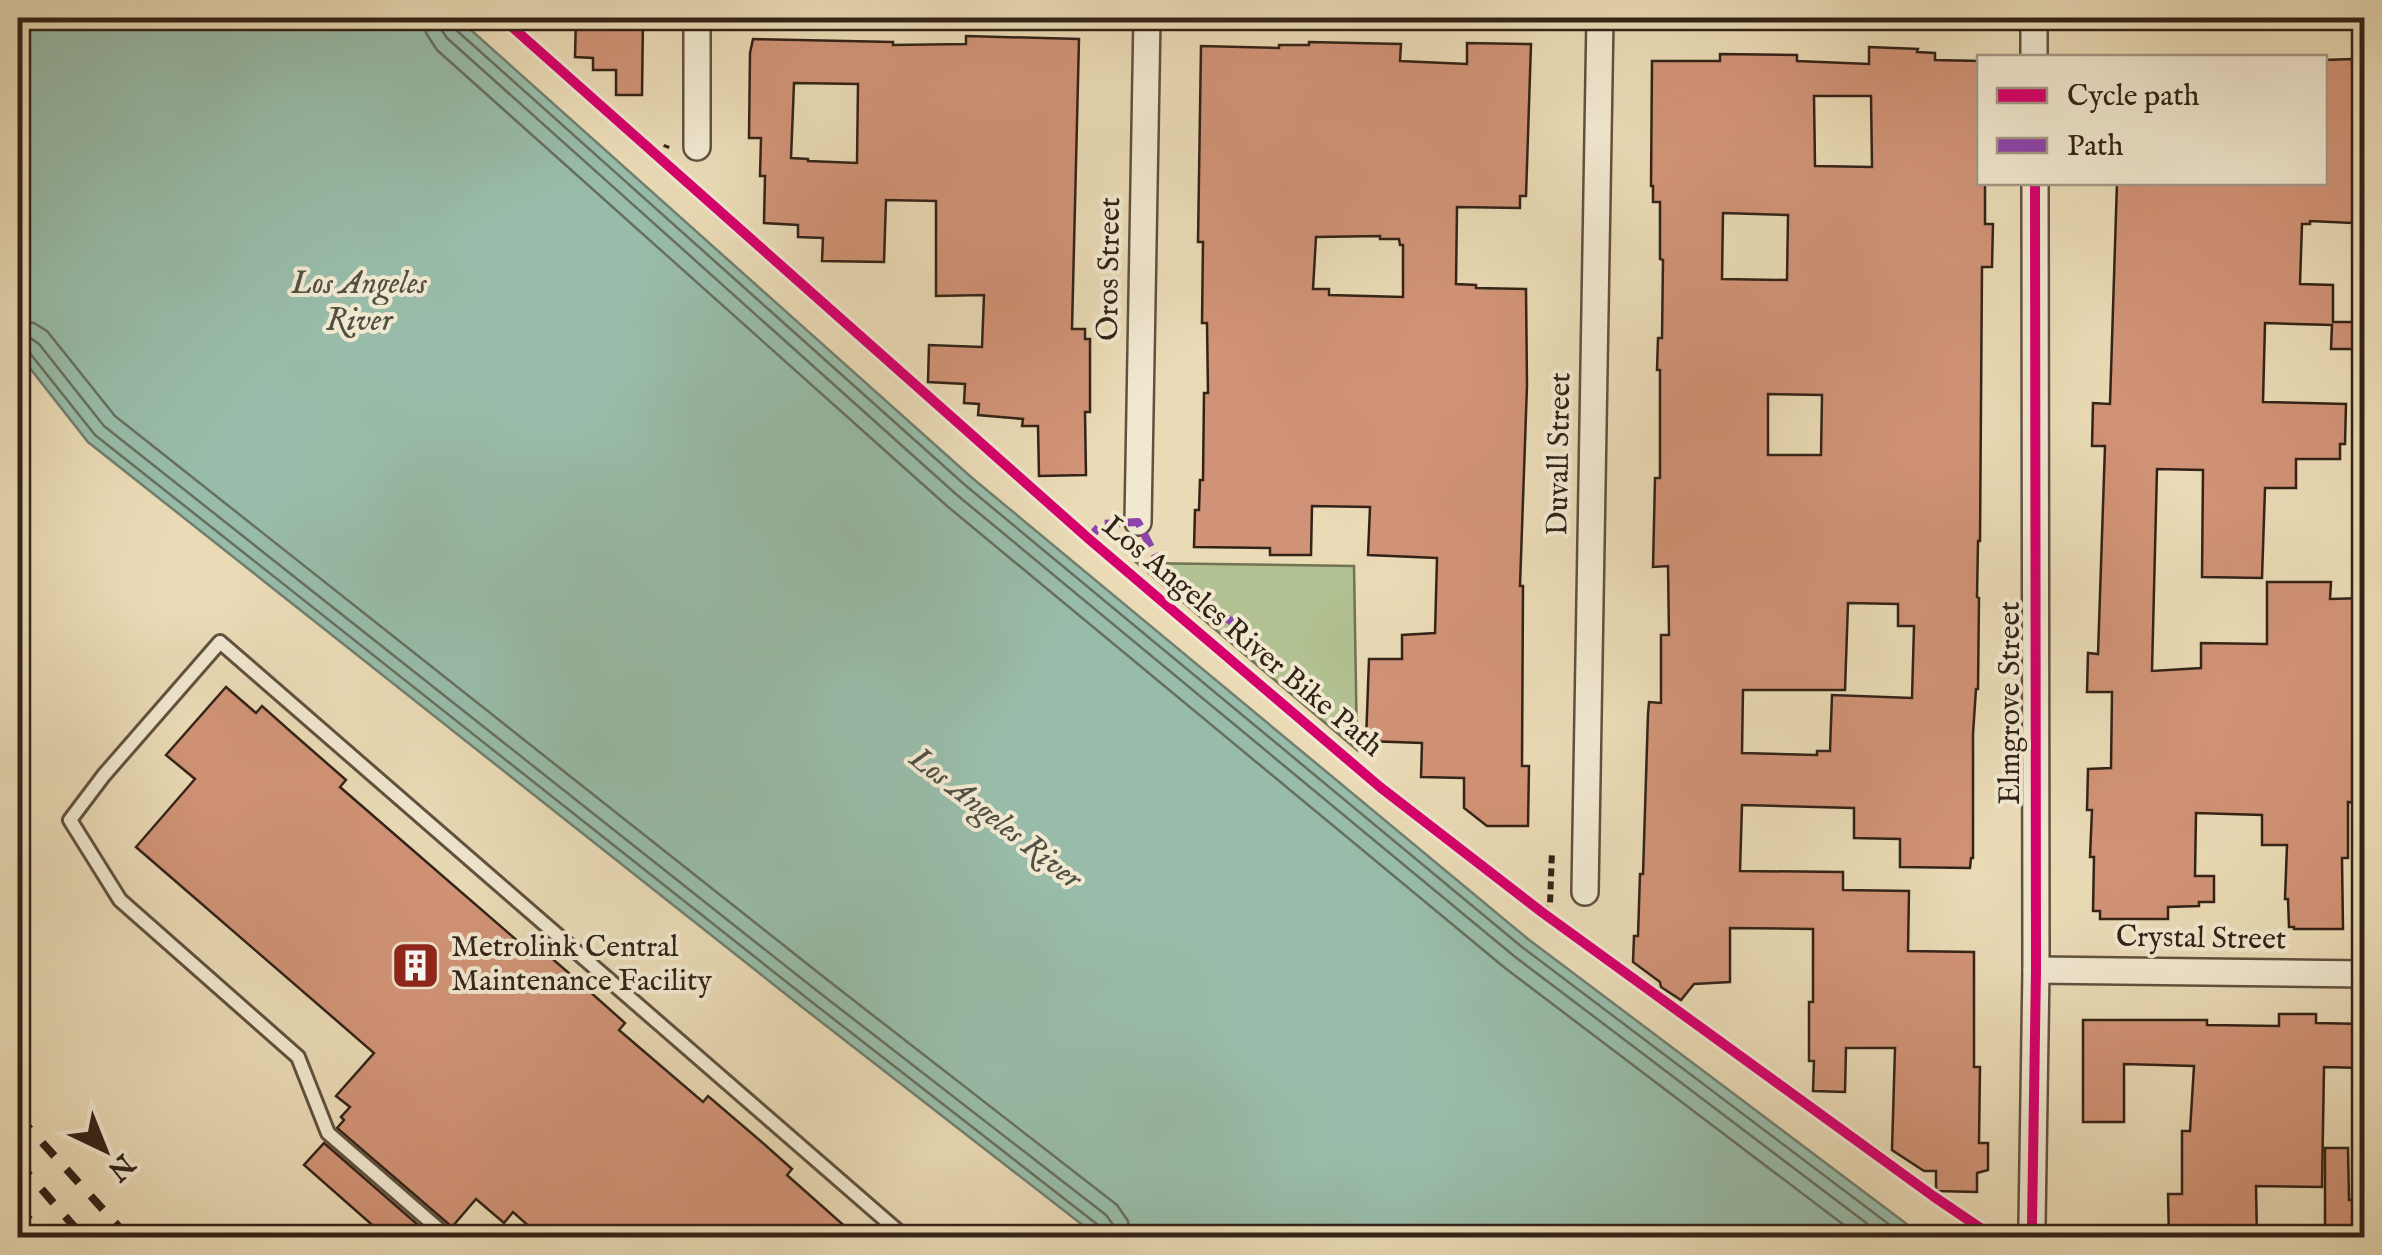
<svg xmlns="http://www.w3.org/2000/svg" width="2382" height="1255" viewBox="0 0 2382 1255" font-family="'IM FELL English',serif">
<rect width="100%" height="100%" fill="#eadbb6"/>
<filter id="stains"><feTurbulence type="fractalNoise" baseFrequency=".002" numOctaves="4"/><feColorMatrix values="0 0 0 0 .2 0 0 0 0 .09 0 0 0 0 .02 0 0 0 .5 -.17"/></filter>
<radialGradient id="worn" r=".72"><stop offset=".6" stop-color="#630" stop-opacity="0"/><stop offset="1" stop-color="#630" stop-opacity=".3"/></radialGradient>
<!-- green -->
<path fill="#b2c191" stroke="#727254" stroke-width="2.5" d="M 1137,563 L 1354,566 L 1357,750 Z"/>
<!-- water -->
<path fill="#98bca9" stroke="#707f6f" stroke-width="2.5" d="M 18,18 L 455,18 L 462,22 L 971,477 L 1528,939 L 1924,1237 L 1098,1237 L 802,1007 L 88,442 L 18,353 Z"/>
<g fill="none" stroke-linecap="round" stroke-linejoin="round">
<!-- shore -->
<g stroke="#667060" stroke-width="2.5">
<path d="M 424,18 L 426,33 L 437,50 L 947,506 L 1505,968 L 1861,1238"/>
<path d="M 439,18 L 440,28 L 447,38 L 957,495 L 1514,956 L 1886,1238"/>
<path d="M 451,18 L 455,29 L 965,485 L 1522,947 L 1907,1238"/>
<path d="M 18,321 L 34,323 L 47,331 L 115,416 L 825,978 L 1117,1205 L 1128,1221 L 1131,1238"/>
<path d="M 18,336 L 29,337 L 39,344 L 104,426 L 816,990 L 1106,1215 L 1114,1226 L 1116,1238"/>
<path d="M 18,348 L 29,352 L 95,435 L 808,999 L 1098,1225 L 1102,1231 L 1103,1238"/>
</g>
</g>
<!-- building -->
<g fill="#d19377" stroke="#332317" stroke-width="2.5" fill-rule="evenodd">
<path d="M 576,18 L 643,18 L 642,95 L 616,95 L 616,70 L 593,70 L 593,58 L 575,57 Z"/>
<path d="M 966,36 L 1079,39 L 1072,329 L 1085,329 L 1085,339 L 1090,339 L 1090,412 L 1085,412 L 1086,475 L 1039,476 L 1038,426 L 1022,426 L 1023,419 L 978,415 L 979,404 L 964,403 L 965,384 L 928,382 L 929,345 L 982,347 L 984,295 L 936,296 L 936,201 L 886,200 L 884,262 L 822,261 L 823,238 L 798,237 L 798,225 L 764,223 L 765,176 L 760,176 L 761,138 L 749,138 L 750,53 L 753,39 L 893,42 L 893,45 L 966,44 ZM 794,83 L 858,84 L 857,163 L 808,161 L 808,159 L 791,158 Z"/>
<path d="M 1309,42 L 1401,44 L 1400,61 L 1467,64 L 1467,43 L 1531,44 L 1526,196 L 1520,196 L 1520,208 L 1457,207 L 1456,284 L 1476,285 L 1476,288 L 1526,289 L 1527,385 L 1520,586 L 1523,586 L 1522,766 L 1529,766 L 1528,826 L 1487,826 L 1464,808 L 1464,778 L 1421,777 L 1422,743 L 1366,741 L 1369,659 L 1402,659 L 1402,635 L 1435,633 L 1437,558 L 1368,555 L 1370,507 L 1312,506 L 1311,555 L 1270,555 L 1270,548 L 1194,547 L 1195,510 L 1199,510 L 1200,480 L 1203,480 L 1204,393 L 1208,393 L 1207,323 L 1202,323 L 1203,242 L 1198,242 L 1201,46 L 1279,48 L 1279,45 L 1309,45 ZM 1380,236 L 1380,239 L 1399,239 L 1400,245 L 1403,245 L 1403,297 L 1329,295 L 1329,289 L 1313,289 L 1316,237 Z"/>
<path d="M 1869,47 L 1918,49 L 1917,52 L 1935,53 L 1935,60 L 1980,61 L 1980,182 L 1985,182 L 1985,224 L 1993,224 L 1992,267 L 1982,267 L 1980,541 L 1978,541 L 1977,597 L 1979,598 L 1978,689 L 1976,689 L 1973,734 L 1973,858 L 1971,858 L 1970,868 L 1900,867 L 1900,839 L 1854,838 L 1854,808 L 1742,805 L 1740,871 L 1843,872 L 1843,890 L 1909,891 L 1908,951 L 1974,952 L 1974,1067 L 1980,1067 L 1979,1143 L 1988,1143 L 1988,1170 L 1977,1173 L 1977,1192 L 1936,1191 L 1936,1171 L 1924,1171 L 1892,1150 L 1895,1048 L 1846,1048 L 1845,1092 L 1813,1091 L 1814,1061 L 1809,1061 L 1809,1002 L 1813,1002 L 1813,929 L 1730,928 L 1730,982 L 1694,984 L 1681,1000 L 1661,987 L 1660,982 L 1633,962 L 1634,936 L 1638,936 L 1640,874 L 1643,874 L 1648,714 L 1649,702 L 1661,703 L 1661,635 L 1669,635 L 1668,566 L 1653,567 L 1655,478 L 1660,478 L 1660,370 L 1657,370 L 1658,338 L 1662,338 L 1663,260 L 1660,259 L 1660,202 L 1653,202 L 1653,186 L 1651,186 L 1652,61 L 1720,61 L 1720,54 L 1797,55 L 1797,61 L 1869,64 ZM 1814,96 L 1871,96 L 1872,167 L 1815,166 ZM 1723,213 L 1788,215 L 1787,280 L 1722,279 ZM 1768,394 L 1822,395 L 1821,455 L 1768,455 ZM 1848,603 L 1898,604 L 1898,626 L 1914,626 L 1912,698 L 1832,695 L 1830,751 L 1817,751 L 1817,755 L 1742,753 L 1743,690 L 1845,690 Z"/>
<path d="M 2352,59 L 2352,65 L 2364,65 L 2364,221 L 2352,221 L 2352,223 L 2310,221 L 2310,224 L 2302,224 L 2300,284 L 2333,285 L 2333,322 L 2364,322 L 2364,349 L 2331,349 L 2332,325 L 2265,323 L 2263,402 L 2346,404 L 2345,444 L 2340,444 L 2340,459 L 2296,459 L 2296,488 L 2265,488 L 2262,578 L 2202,577 L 2203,470 L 2157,469 L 2152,671 L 2201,668 L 2201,643 L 2267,644 L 2267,582 L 2331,582 L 2330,599 L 2364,598 L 2364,794 L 2355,794 L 2355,803 L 2348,802 L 2348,858 L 2342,858 L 2343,929 L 2294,929 L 2294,927 L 2289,927 L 2288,899 L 2285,899 L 2287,845 L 2262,845 L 2262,815 L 2196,813 L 2195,876 L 2214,876 L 2214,902 L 2199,902 L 2199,906 L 2168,907 L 2168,919 L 2100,919 L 2100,911 L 2093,911 L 2094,857 L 2090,857 L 2092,810 L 2087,810 L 2088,769 L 2111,768 L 2112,692 L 2087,692 L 2088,653 L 2098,654 L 2105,446 L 2092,446 L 2093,403 L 2110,404 L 2117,182 L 2324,182 L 2324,60 Z"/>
<path d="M 226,687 L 256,713 L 262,706 L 290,731 L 346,780 L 340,787 L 535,956 L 541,949 L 570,974 L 625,1023 L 619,1030 L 703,1102 L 708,1096 L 764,1144 L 792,1169 L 787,1175 L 858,1238 L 542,1238 L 513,1212 L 504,1223 L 476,1199 L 452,1227 L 337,1128 L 344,1120 L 341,1117 L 350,1107 L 336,1096 L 374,1053 L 136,847 L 195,779 L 166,755 Z"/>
<path d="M 2279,1014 L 2316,1014 L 2316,1023 L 2364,1024 L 2364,1068 L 2324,1067 L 2322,1187 L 2256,1186 L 2257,1238 L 2169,1238 L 2168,1194 L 2182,1194 L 2182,1131 L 2190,1131 L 2194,1066 L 2124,1064 L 2124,1122 L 2083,1122 L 2083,1020 L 2207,1020 L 2207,1025 L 2279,1026 Z"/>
<path d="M 324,1143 L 433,1238 L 387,1238 L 304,1165 Z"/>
<path d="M 2325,1148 L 2348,1148 L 2349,1200 L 2364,1200 L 2364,1237 L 2325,1237 Z"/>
</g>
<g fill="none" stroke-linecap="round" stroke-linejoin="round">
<defs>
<path id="lane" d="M 449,1238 L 328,1133 L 298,1057 L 120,900 L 70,820 L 104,775 L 220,642 L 906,1238"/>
<g id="street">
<path d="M 697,18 L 697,147"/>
<path d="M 2034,18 L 2034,58"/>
<path d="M 1138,522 L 1147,18"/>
<path d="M 1585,892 L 1600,18"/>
<path d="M 2036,970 L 2364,974"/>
<path d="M 2032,1224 L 2036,970 L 2035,182"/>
</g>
</defs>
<!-- lane casing -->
<use href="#lane" stroke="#61513f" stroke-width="18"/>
<!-- street casing -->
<use href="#street" stroke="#61513f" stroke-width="30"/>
<!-- path -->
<g stroke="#332317" stroke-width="6" stroke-dasharray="8 5" stroke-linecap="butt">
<path d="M 661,160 L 667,145"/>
<path d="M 1543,913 L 1550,904 L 1552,851"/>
</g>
<!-- lane -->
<use href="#lane" stroke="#f1e8d0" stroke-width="12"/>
<!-- street -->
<use href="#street" stroke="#f1e8d0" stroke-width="25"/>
<!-- rail -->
<g stroke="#332317" stroke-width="8" stroke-dasharray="18 18" stroke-linecap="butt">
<path d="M 18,1116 L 129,1238"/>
<path d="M 18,1162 L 84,1238"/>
<path d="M 18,1206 L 45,1238"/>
</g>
<!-- quiet -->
<path stroke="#8e44ad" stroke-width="8" stroke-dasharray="15 8" stroke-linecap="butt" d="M 1089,539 L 1101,524 L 1138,522 L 1164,573 L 1250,635"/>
<defs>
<g id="cycleway">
<path d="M 502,18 L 1089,539 L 1380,787 L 1543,913 L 1933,1196 L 1995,1238"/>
<path d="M 2032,1224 L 2036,970 L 2035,182"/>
</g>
</defs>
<!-- cycleway casing -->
<use href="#cycleway" stroke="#f1e8d0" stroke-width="16"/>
<!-- cycleway -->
<use href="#cycleway" stroke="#d6006c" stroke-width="10"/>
</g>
<!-- icons -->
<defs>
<symbol id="building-square" viewBox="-11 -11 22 22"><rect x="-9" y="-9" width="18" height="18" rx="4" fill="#8f2418" stroke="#f1e8d0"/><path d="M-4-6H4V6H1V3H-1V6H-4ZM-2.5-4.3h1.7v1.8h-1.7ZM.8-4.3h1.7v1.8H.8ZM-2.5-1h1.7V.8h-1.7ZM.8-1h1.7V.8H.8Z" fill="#fff"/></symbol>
</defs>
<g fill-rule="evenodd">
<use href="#building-square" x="388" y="938" width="55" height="55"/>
</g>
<g text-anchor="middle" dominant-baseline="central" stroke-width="8" stroke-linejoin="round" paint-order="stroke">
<!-- street labels -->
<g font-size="30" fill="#332317" stroke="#f1e8d0">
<text transform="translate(1110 269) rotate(-89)">Oros Street</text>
<text transform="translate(1560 454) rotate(-89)">Duvall Street</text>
<text transform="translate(1242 637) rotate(40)">Los Angeles River Bike Path</text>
<text transform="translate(2011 703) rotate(-90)">Elmgrove Street</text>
<text transform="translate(2201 939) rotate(1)">Crystal Street</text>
</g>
<!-- poi labels -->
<g font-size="30" fill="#332317" stroke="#f1e8d0" text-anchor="start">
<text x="451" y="948">Metrolink Central<tspan x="451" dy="34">Maintenance Facility</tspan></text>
</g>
<!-- water labels -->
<g font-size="32" font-style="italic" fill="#515143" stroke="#f1e8d0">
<text x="359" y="284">Los Angeles<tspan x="359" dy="37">River</tspan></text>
<text transform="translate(995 819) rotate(38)">Los Angeles River</text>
</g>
</g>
<!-- margin -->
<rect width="2382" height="1255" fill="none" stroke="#eadbb6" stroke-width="60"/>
<rect x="20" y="20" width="2342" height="1215" fill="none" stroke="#332317" stroke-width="5"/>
<rect x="30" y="30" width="2322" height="1195" fill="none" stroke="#332317" stroke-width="2.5"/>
<!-- legend -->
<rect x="1977" y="55" width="350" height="130" fill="#f1e8d0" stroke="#a59986" stroke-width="2.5"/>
<rect x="1997" y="88" width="50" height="15" fill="#d6006c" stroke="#a59986" stroke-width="2.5"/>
<text x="2067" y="105" font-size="30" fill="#332317">Cycle path</text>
<rect x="1997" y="138" width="50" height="15" fill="#8e44ad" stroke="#a59986" stroke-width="2.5"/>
<text x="2067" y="155" font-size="30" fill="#332317">Path</text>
<!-- north arrow -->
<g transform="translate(105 1150) rotate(137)" stroke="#f1e8d0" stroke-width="8" paint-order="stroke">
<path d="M0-8L18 38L0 25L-18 38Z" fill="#332317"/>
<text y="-15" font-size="28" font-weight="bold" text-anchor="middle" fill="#332317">N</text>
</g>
<rect width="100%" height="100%" filter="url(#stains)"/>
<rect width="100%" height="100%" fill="url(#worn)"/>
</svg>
